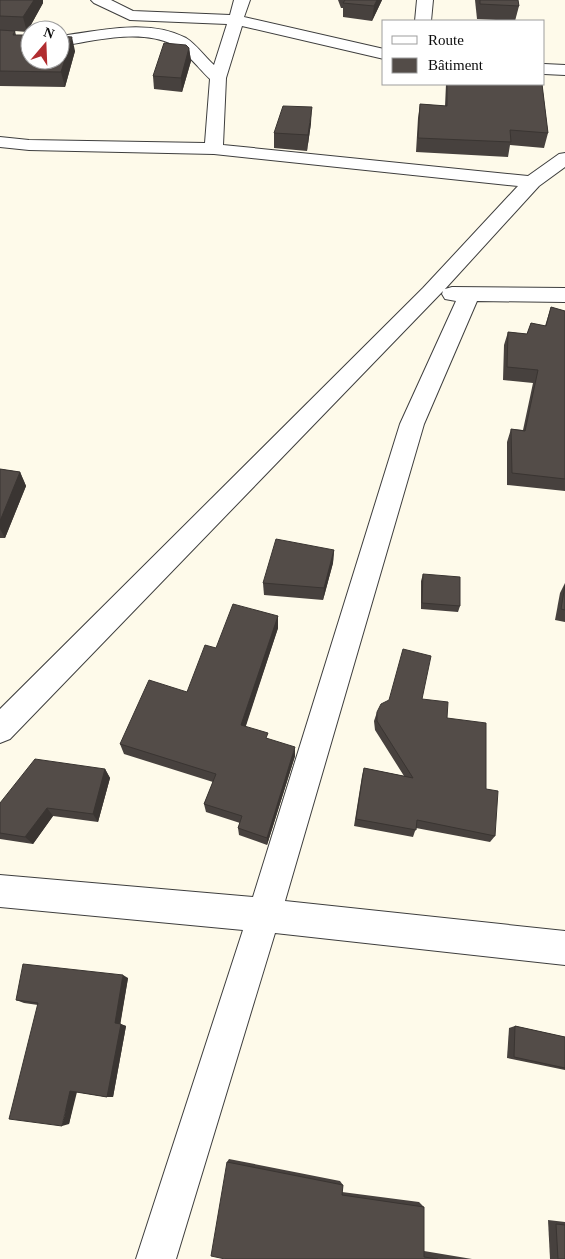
<svg xmlns="http://www.w3.org/2000/svg" width="565" height="1259" viewBox="0 0 565 1259" font-family="'Times New Roman',serif">
<rect width="100%" height="100%" fill="#fefaea"/>
<g fill="none" stroke-linecap="round" stroke-linejoin="round">
<defs>
<g id="street">
<path d="M 91,0 L 111,0 L 133,11 L 230,15 L 234,0 L 250,0 L 244,17 L 384,49 L 384,59 L 242,26 L 226,78 L 223,145 L 528,176 L 559,154 L 565,153 L 565,167 L 539,186 L 445,289 L 452,287 L 565,288 L 565,302 L 477,301 L 424,424 L 285,901 L 565,931 L 565,965 L 275,933 L 176,1259 L 136,1259 L 243,930 L 0,907 L 0,875 L 253,897 L 400,424 L 456,301 L 445,299 L 442,294 L 443,291 L 10,739 L 0,743 L 0,709 L 423,288 L 518,186 L 214,154 L 29,150 L 0,147 L 0,137 L 29,140 L 205,143 L 210,79 C 200,70 185,50 174,45 C 140,28 95,41 60,46 L 60,36 C 100,31 148,18 186,38 C 196,44 205,57 214,65 L 227,24 L 130,20 L 94,3 Z"/>
<path d="M 417,0 L 433,0 L 431,21 L 415,21 Z"/>
<path d="M 544,64 L 565,65 L 565,75 L 544,74 Z"/>
</g>
</defs>
<!-- street casing -->
<use href="#street" stroke="#3e3e3e" stroke-width="2"/>
<!-- street -->
<use href="#street" fill="#fff" fill-rule="evenodd"/>
</g>
<!-- wall -->
<g fill="#47413e">
<path d="M 0,0 L 43,0 L 43,3 L 27,32 L 15,31 L 16,35 L 75,51 L 65,87 L 0,86 Z"/>
<path d="M 338,0 L 382,0 L 372,21 L 343,17 L 343,8 L 341,8 Z"/>
<path d="M 475,0 L 518,0 L 519,6 L 515,21 L 477,19 Z"/>
<path d="M 189,48 L 191,61 L 182,92 L 154,89 L 153,76 Z"/>
<path d="M 446,84 L 542,84 L 548,133 L 544,148 L 510,145 L 508,157 L 416,152 L 418,118 L 420,104 L 445,106 Z"/>
<path d="M 311,123 L 307,151 L 274,148 L 274,133 Z"/>
<path d="M 551,307 L 565,311 L 565,491 L 507,485 L 507,442 L 511,429 L 523,430 L 533,383 L 503,380 L 504,345 L 508,332 L 527,334 L 531,323 L 545,326 Z"/>
<path d="M 0,469 L 20,472 L 26,486 L 5,538 L 0,538 Z"/>
<path d="M 334,550 L 333,563 L 323,600 L 264,595 L 263,583 Z"/>
<path d="M 423,574 L 460,606 L 458,612 L 421,609 L 421,581 Z"/>
<path d="M 565,583 L 565,622 L 555,620 L 560,593 Z"/>
<path d="M 278,616 L 278,628 L 245,727 L 268,739 L 295,756 L 267,845 L 239,835 L 238,828 L 240,823 L 206,812 L 204,804 L 213,782 L 124,754 L 120,744 L 187,692 L 216,648 Z"/>
<path d="M 422,699 L 447,718 L 486,789 L 495,836 L 490,842 L 416,828 L 413,837 L 354,826 L 362,776 L 364,768 L 404,776 L 375,730 L 374,721 L 377,712 Z"/>
<path d="M 105,769 L 110,778 L 98,822 L 53,816 L 33,844 L 0,839 L 0,803 Z"/>
<path d="M 128,978 L 120,1024 L 126,1026 L 113,1097 L 107,1097 L 76,1092 L 69,1124 L 38,1005 L 24,1003 L 16,1000 Z"/>
<path d="M 515,1026 L 565,1037 L 565,1070 L 507,1058 L 509,1028 Z"/>
<path d="M 229,1159 L 340,1181 L 343,1185 L 342,1192 L 419,1202 L 424,1207 L 424,1251 L 472,1259 L 225,1259 L 227,1162 Z"/>
<path d="M 548,1220 L 565,1222 L 565,1259 L 550,1259 Z"/>
</g>
<!-- shaded-wall -->
<g fill="#3a3532">
<path d="M 34,0 L 43,0 L 43,3 L 27,32 L 23,17 Z"/>
<path d="M 377,0 L 382,0 L 372,21 L 374,6 Z"/>
<path d="M 72,37 L 75,51 L 65,87 L 61,72 Z"/>
<path d="M 189,48 L 191,61 L 182,92 L 181,78 Z"/>
<path d="M 312,107 L 311,123 L 307,151 L 308,135 Z"/>
<path d="M 20,472 L 26,486 L 5,538 L 0,529 L 0,521 Z"/>
<path d="M 334,550 L 333,563 L 323,600 L 324,588 Z"/>
<path d="M 278,616 L 278,628 L 243,735 L 241,725 Z"/>
<path d="M 295,747 L 295,756 L 267,845 L 267,838 Z"/>
<path d="M 105,769 L 110,778 L 98,822 L 93,814 Z"/>
<path d="M 47,808 L 53,816 L 33,844 L 25,837 Z"/>
<path d="M 123,975 L 128,978 L 120,1026 L 115,1023 Z"/>
<path d="M 121,1024 L 126,1026 L 113,1097 L 107,1097 Z"/>
<path d="M 70,1091 L 77,1092 L 69,1124 L 62,1126 Z"/>
</g>
<!-- building -->
<g fill="#534c48" stroke="#3a3532">
<path d="M 0,0 L 34,0 L 23,17 L 0,16 Z"/>
<path d="M 345,0 L 377,0 L 374,6 L 343,3 Z"/>
<path d="M 480,0 L 518,0 L 519,6 L 480,4 Z"/>
<path d="M 0,30 L 15,31 L 13,35 L 30,35 L 30,60 L 60,60 L 60,36 L 72,37 L 61,72 L 0,71 Z"/>
<path d="M 164,43 L 186,45 L 189,48 L 181,78 L 153,76 Z"/>
<path d="M 447,84 L 542,84 L 548,133 L 510,130 L 511,142 L 418,138 L 420,104 L 447,106 Z"/>
<path d="M 283,106 L 312,107 L 308,135 L 274,133 Z"/>
<path d="M 551,307 L 565,311 L 565,479 L 512,473 L 511,429 L 525,431 L 538,370 L 507,367 L 508,332 L 527,334 L 531,323 L 546,326 Z"/>
<path d="M 0,469 L 20,472 L 0,521 Z"/>
<path d="M 276,539 L 334,550 L 324,588 L 263,583 Z"/>
<path d="M 423,574 L 460,577 L 460,606 L 422,603 Z"/>
<path d="M 565,585 L 565,610 L 561,609 Z"/>
<path d="M 233,604 L 278,616 L 241,725 L 268,733 L 266,738 L 295,747 L 267,838 L 238,828 L 242,816 L 204,804 L 216,774 L 120,744 L 149,680 L 187,692 L 205,645 L 216,648 Z"/>
<path d="M 403,649 L 431,656 L 422,699 L 448,702 L 447,718 L 486,723 L 486,789 L 498,791 L 495,836 L 417,820 L 416,830 L 356,819 L 364,768 L 413,778 L 377,721 L 377,712 L 381,704 L 389,700 Z"/>
<path d="M 35,759 L 105,769 L 93,814 L 47,808 L 25,837 L 0,833 L 0,803 Z"/>
<path d="M 23,964 L 123,975 L 115,1023 L 121,1024 L 107,1097 L 70,1091 L 62,1126 L 9,1119 L 38,1003 L 16,1000 Z"/>
<path d="M 515,1026 L 565,1037 L 565,1068 L 514,1057 Z"/>
<path d="M 227,1162 L 343,1185 L 342,1195 L 424,1207 L 424,1257 L 438,1259 L 225,1259 L 211,1256 Z"/>
<path d="M 556,1224 L 565,1225 L 565,1259 L 558,1259 Z"/>
</g>
<!-- legend -->
<rect x="382" y="20" width="162" height="65" fill="#ffffff" stroke="#9d9d9d"/>
<rect x="392" y="36" width="25" height="8" fill="#ffffff" stroke="#9d9d9d"/>
<text x="428" y="45" font-size="15" fill="#0b0b0b">Route</text>
<rect x="392" y="58" width="25" height="15" fill="#534c48" stroke="#9d9d9d"/>
<text x="428" y="70" font-size="15" fill="#0b0b0b">Bâtiment</text>
<!-- north arrow -->
<g transform="translate(45 45) rotate(19)"><circle r="24" fill="#ffffff" stroke="#9d9d9d"/>
<path d="M0-4L9 19L0 12L-9 19Z" fill="#b12d30"/>
<text y="-8" font-size="14" font-weight="bold" text-anchor="middle" fill="#0b0b0b">N</text>
</g>
</svg>
